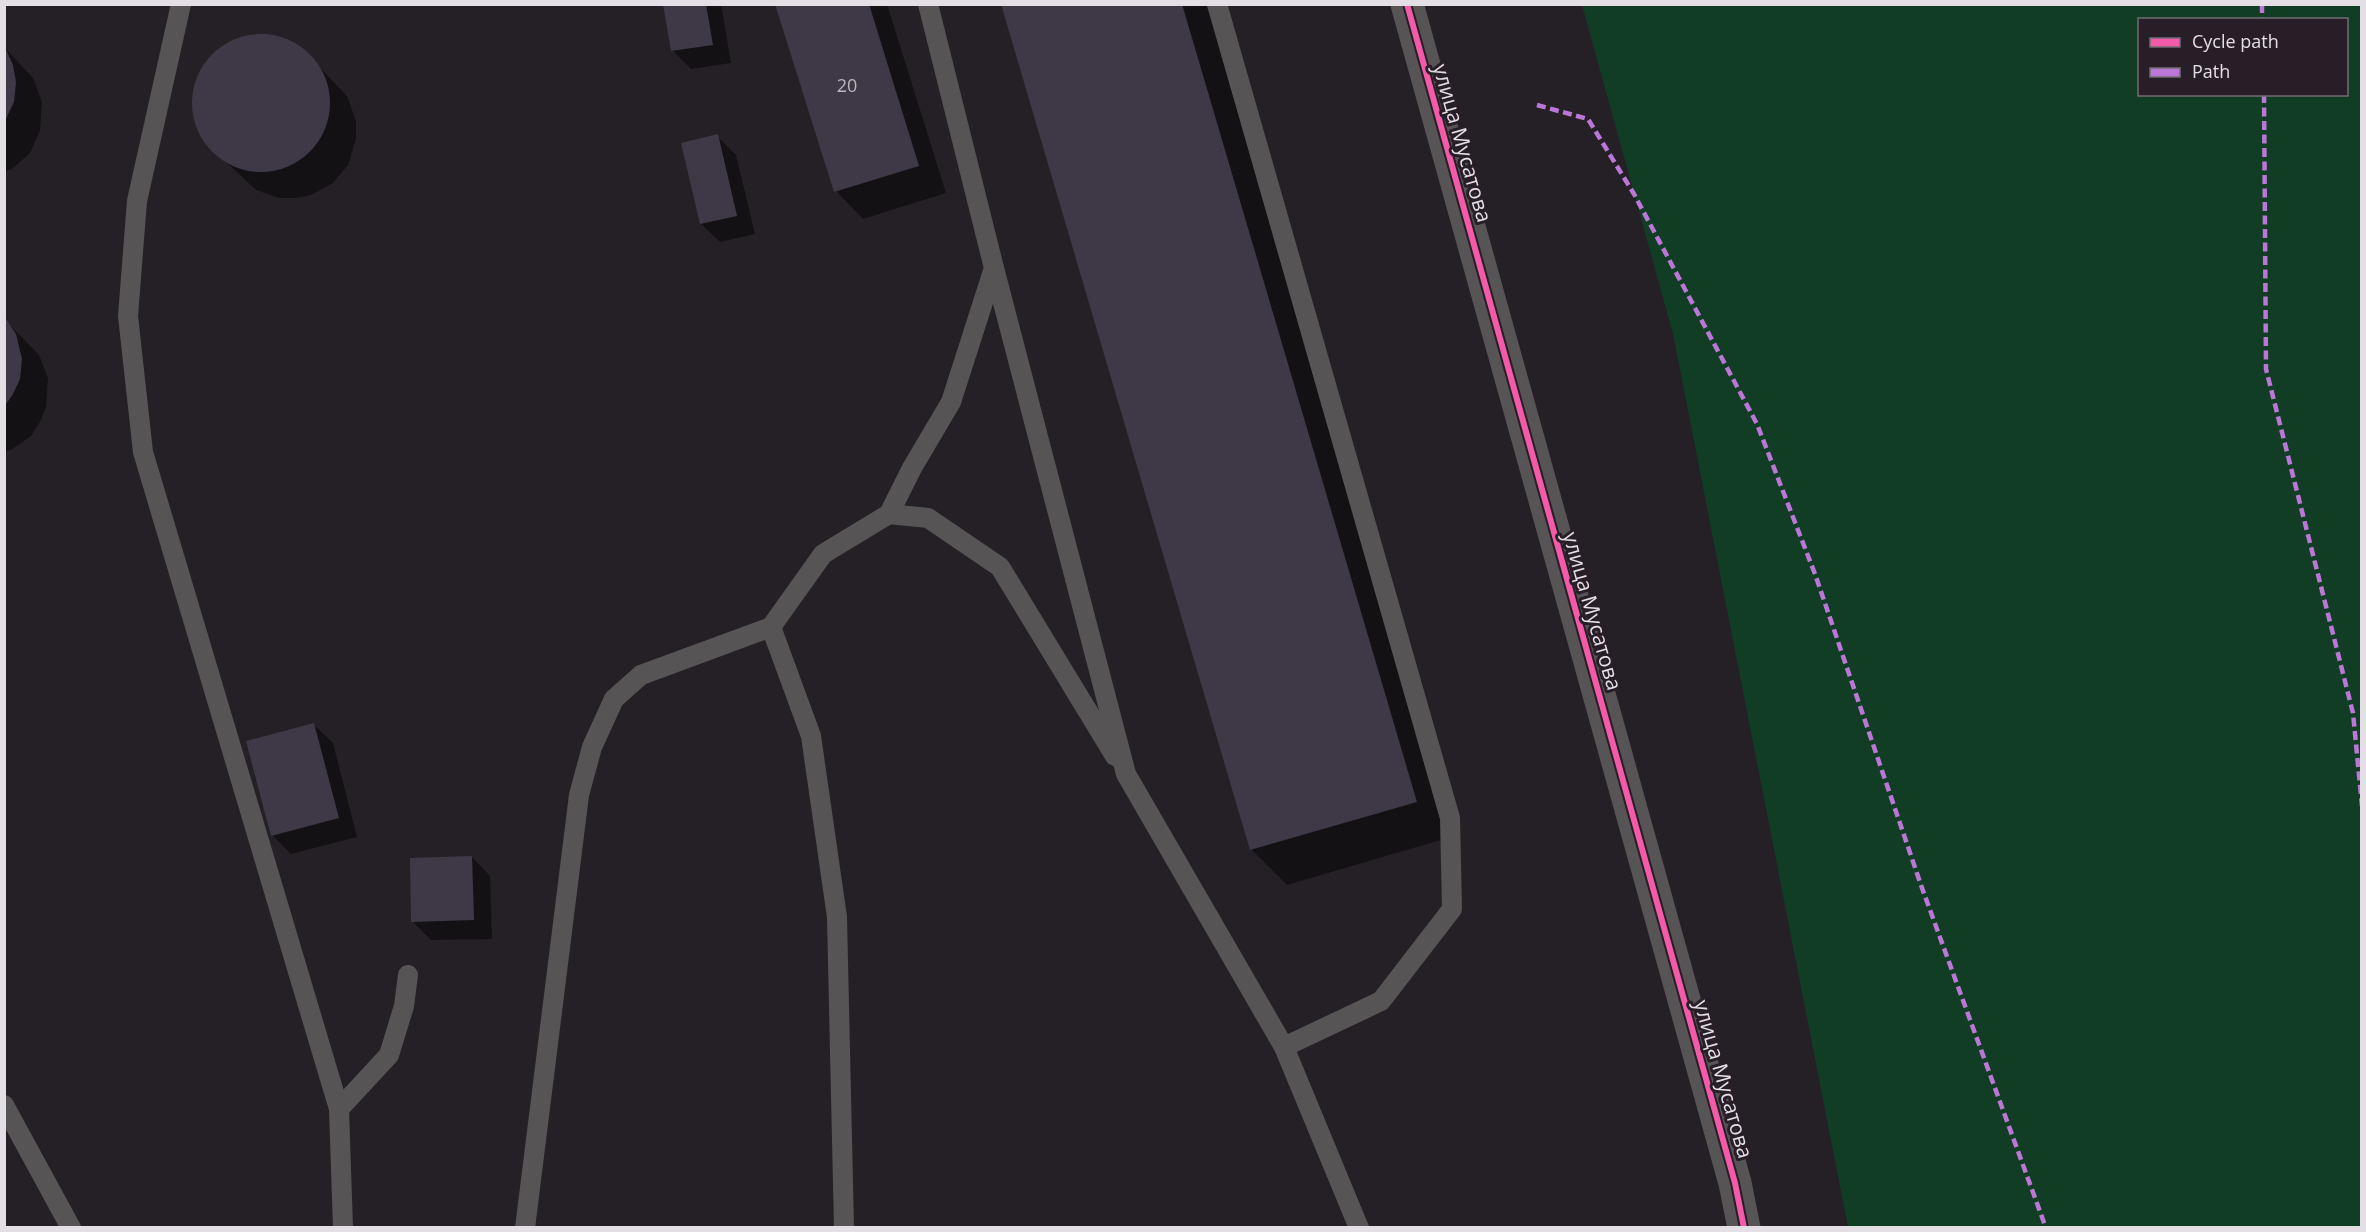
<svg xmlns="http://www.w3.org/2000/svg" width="2366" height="1232" viewBox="0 0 2366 1232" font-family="'Open Sans',sans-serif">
<rect width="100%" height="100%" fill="#252026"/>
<!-- green -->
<path fill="#113d25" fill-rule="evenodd" d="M 1582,5 L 2361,5 L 2361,1227 L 1848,1227 L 1673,334 ZM 2140,20 L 2346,20 L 2346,94 L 2140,94 Z"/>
<!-- shadow -->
<g fill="#0007">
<path d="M 665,4 L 721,4 L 731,63 L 691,69 L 673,51 Z"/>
<path d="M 777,4 L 887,4 L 946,193 L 863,219 L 836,191 Z"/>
<path d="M 1002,4 L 1206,4 L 1451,837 L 1287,885 L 1252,850 Z"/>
<path d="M 261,36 L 278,39 L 302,49 L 347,96 L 356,121 L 356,139 L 348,165 L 333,183 L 311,195 L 296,198 L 279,198 L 256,190 L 209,146 L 197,125 L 194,100 L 200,75 L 209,62 L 221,49 L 244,39 Z"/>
<path d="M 4,47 L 33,78 L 42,102 L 40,130 L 30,153 L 12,169 L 4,172 Z"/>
<path d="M 717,136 L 736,155 L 755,234 L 720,242 L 701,224 L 683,144 Z"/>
<path d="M 4,319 L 39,355 L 48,378 L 46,407 L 40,422 L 31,436 L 11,450 L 4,452 Z"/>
<path d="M 314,725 L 333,743 L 357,837 L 291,854 L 272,835 Z"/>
<path d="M 472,857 L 490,876 L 492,939 L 431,940 L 412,921 Z"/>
</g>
<!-- building -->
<g fill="#3f3947">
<path d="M 663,4 L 706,4 L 713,45 L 671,51 Z"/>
<path d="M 775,4 L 869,4 L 919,166 L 834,192 Z"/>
<path d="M 1001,4 L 1182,4 L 1417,802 L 1250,850 Z"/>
<circle cx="261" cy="103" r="69"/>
<path d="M 4,45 L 13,65 L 16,82 L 14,102 L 4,123 Z"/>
<path d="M 718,134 L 737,216 L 700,224 L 681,143 Z"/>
<path d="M 4,316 L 16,334 L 22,359 L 20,379 L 13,394 L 4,407 Z"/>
<path d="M 314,723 L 339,818 L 271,836 L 246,741 Z"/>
<path d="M 472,856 L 474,920 L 411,922 L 410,858 Z"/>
</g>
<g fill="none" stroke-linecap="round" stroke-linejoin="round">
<!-- service -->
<g stroke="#575456" stroke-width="20">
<path d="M 181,4 L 137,201 L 128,316 L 143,452 L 339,1109 L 343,1228"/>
<path d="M 928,4 L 994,268 L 1126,774 L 1284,1047 L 1359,1228"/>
<path d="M 1217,4 L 1450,818 L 1452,909 L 1381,1001 L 1284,1047"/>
<path d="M 889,514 L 912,468 L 951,402 L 994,268"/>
<path d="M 771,627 L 811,736 L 837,917 L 844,1228"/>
<path d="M 4,1105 L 71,1228"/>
<path d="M 339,1109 L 389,1055 L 404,1006 L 408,975"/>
<path d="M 525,1228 L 579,795 L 592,747 L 614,699 L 641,675 L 771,627 L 823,554 L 889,514 L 928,518 L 1000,567 L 1115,756"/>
</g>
<!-- minor -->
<path stroke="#575456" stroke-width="33" d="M 1407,4 L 1735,1183 L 1744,1228"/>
<!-- quiet -->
<g stroke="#ba77d6" stroke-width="4.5" stroke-dasharray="9 4.5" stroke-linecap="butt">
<path d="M 2262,4 L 2262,20"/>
<path d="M 2264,94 L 2266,369 L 2353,713 L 2362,806"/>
<path d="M 1537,105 L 1588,119 L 1634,194 L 1757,424 L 1815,574 L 1922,888 L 2046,1228"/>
</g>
<defs>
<path id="cycleway" d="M 1407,4 L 1735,1183 L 1744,1228"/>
</defs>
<!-- cycleway casing -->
<use href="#cycleway" stroke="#271e28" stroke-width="10"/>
<!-- cycleway -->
<use href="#cycleway" stroke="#f35aa7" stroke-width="6"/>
</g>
<g text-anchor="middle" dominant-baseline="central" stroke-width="6" stroke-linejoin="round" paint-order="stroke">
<!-- number labels -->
<g font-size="18" fill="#bbb5be">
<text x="847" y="85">20</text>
</g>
<!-- street labels -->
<g font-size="21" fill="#e4dee5" stroke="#271e28">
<text transform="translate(1463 143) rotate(74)">улица Мусатова</text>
<text transform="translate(1593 611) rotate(74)">улица Мусатова</text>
<text transform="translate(1724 1079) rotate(74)">улица Мусатова</text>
</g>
</g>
<!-- border -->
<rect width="2366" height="1232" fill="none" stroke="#e4dee5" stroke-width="12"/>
<!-- legend -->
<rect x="2138" y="18" width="210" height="78" fill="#271e28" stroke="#736b74" stroke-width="1.5"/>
<rect x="2150" y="38" width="30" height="9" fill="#f35aa7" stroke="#736b74" stroke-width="1.5"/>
<text x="2192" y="48" font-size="18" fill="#e4dee5">Cycle path</text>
<rect x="2150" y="68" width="30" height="9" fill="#ba77d6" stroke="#736b74" stroke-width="1.5"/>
<text x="2192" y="78" font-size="18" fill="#e4dee5">Path</text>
</svg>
